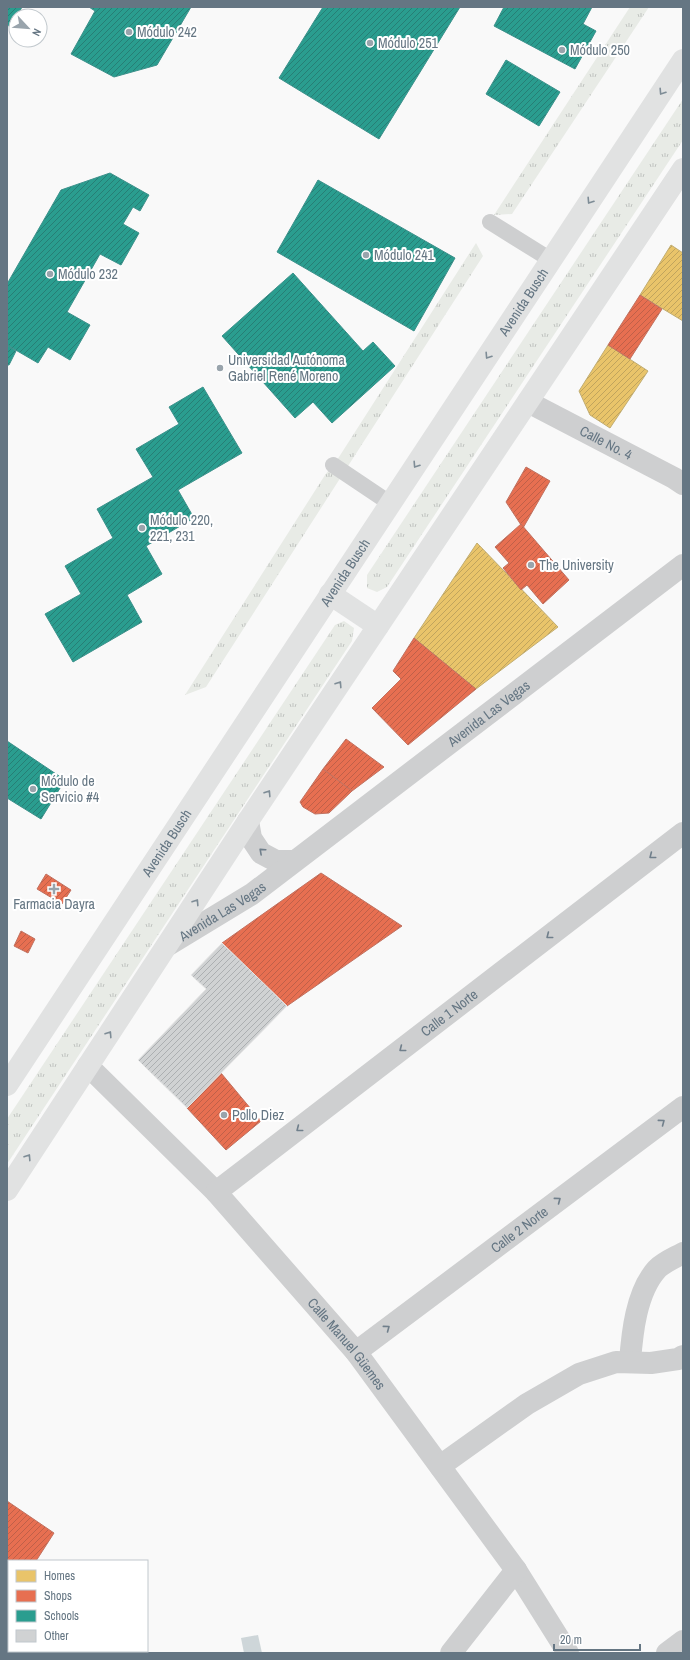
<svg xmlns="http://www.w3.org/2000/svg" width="690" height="1660" viewBox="0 0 690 1660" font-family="'Archivo Narrow',sans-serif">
<defs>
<pattern id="grass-tufts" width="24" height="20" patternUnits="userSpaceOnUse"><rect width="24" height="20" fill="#e8ebe6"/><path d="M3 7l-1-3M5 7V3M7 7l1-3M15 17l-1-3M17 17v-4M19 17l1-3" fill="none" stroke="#c0c3c0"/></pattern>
<pattern id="homes-hatch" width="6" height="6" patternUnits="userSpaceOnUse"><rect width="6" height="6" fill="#e9c46a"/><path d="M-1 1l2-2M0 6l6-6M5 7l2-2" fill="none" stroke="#c0a45d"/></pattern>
<pattern id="shops-hatch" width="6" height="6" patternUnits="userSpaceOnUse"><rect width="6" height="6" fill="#e76f51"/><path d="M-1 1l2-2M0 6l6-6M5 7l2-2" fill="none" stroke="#bf6049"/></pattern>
<pattern id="schools-hatch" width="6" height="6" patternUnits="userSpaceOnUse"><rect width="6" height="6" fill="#2a9d8f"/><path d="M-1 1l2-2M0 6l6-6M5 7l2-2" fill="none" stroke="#277e75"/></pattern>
<pattern id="building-hatch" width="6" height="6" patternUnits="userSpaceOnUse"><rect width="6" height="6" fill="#d0d2d3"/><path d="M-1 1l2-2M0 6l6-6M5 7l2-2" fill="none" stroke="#acafb1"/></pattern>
</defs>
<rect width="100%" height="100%" fill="#f9f9f9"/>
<!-- grass -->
<g fill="url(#grass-tufts)">
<path d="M 630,7 L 649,7 L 512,214 L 494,215 Z"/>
<path d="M 683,99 L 683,140 L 387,587 L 377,592 L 367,588 L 367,575 Z"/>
<path d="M 476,243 L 483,256 L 206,687 L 185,695 L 325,475 L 339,457 Z"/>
<path d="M 344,621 L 354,628 L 352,641 L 7,1164 L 7,1119 L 335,625 Z"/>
</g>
<!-- water -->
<path fill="#ced6d9" d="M 258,1635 L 262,1653 L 244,1653 L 241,1638 Z"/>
<!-- homes -->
<g fill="url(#homes-hatch)" stroke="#c1ad72">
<path d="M 671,245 L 683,253 L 683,321 L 640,295 Z"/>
<path d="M 608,345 L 648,371 L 610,428 L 590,415 L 579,391 Z"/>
<path d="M 477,543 L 558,627 L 476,689 L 414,638 Z"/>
</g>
<!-- shops -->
<g fill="url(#shops-hatch)" stroke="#c07160">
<path d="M 640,295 L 662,309 L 630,359 L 608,345 Z"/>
<path d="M 526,467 L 550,481 L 523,528 L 506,502 Z"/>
<path d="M 521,524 L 569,580 L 543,604 L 527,585 L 521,590 L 503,568 L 509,563 L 495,547 Z"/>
<path d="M 414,638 L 476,689 L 408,745 L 372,708 L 401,679 L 393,671 Z"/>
<path d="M 346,739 L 384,767 L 352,791 L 323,769 Z"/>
<path d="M 323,769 L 352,791 L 329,813 L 315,814 L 303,807 L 300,802 Z"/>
<path d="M 321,873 L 402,926 L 287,1006 L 222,943 Z"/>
<path d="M 46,874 L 71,890 L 62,904 L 37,889 Z"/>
<path d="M 21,931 L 35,939 L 28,953 L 14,946 Z"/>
<path d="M 221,1073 L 261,1121 L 226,1150 L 187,1108 Z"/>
<path d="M 7,1501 L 54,1533 L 36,1561 L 9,1561 L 9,1601 L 7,1604 Z"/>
<path d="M 7,1647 L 9,1651 L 15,1653 L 7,1653 Z"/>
</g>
<!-- schools -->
<g fill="url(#schools-hatch)" stroke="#3c918b">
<path d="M 7,7 L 22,7 L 11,27 L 7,25 Z"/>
<path d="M 89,7 L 191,7 L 157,65 L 114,77 L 71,54 L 95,11 Z"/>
<path d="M 323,7 L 460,7 L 379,139 L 279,78 Z"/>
<path d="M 504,7 L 592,7 L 583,24 L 596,31 L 575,69 L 494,26 Z"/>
<path d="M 506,60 L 560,92 L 539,126 L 486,94 Z"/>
<path d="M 110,173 L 149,195 L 140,211 L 133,207 L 123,224 L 139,233 L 121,265 L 100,254 L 67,312 L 90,325 L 70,360 L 48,347 L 38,363 L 7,345 L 7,284 L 61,190 Z"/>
<path d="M 318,180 L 455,258 L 414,331 L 277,252 Z"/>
<path d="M 293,273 L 363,351 L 373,342 L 395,366 L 332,423 L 313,402 L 295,418 L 222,336 Z"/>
<path d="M 7,345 L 16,351 L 9,365 L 7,365 Z"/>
<path d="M 203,387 L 242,453 L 178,490 L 194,518 L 146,546 L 162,574 L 127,595 L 142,622 L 73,662 L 45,614 L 81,594 L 65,566 L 113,538 L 97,509 L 153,477 L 136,449 L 179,424 L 169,407 Z"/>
<path d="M 7,741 L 65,780 L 41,819 L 7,798 Z"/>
</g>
<!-- building -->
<path fill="url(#building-hatch)" stroke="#e8e8e8" d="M 222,943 L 287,1006 L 187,1108 L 138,1060 L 206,989 L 191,975 Z"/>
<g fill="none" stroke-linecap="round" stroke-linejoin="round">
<!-- service -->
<g stroke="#cecfd0" stroke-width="16">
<path d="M 490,222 L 551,260"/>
<path d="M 333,465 L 391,504"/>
</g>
<!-- minor -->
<g stroke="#cecfd0" stroke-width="22">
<path id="s1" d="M 528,402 L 674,478 L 683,484"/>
<path d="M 248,821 L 251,838 L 261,853 L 276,861 L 294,861"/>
<path id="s2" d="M 168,945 L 252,894 L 683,565"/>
<path id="s3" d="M 88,1066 L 216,1192 L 356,1352 L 516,1570 L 568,1653"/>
<path id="s4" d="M 216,1192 L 683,833"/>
<path id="s5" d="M 356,1352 L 683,1107"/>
<path d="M 630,1362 C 632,1334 636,1292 657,1269 C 664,1262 674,1258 683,1253"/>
<path d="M 440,1466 L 527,1404 L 579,1374 L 616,1362 L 651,1363 L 678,1359 L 683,1356"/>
<path d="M 451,1653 L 516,1570"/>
<path d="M 667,1653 L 683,1641"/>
</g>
<!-- secondary -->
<g stroke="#e1e2e2" stroke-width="22">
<path d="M 330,594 L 378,626"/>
<path id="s6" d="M 7,1085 L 683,60"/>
<path d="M 7,1190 L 248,821 L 683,169"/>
</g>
</g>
<!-- one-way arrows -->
<defs><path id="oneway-chevron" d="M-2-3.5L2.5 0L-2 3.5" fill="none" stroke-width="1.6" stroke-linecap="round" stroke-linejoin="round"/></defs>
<g stroke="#7e8c96">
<use href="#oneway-chevron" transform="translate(662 92) rotate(123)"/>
<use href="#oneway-chevron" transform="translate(590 201) rotate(123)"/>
<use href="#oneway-chevron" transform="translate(488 356) rotate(123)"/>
<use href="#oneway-chevron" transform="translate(416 465) rotate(123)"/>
<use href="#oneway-chevron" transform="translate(339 684) rotate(-57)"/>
<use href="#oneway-chevron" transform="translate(268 793) rotate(-57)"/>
<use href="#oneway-chevron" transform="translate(196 902) rotate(-57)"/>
<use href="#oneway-chevron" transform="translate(109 1034) rotate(-57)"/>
<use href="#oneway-chevron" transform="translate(28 1157) rotate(-57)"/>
</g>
<g stroke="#707f8b">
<use href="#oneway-chevron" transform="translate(262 851) rotate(-138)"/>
<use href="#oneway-chevron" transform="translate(652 856) rotate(142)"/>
<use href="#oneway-chevron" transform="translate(549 936) rotate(142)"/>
<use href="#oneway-chevron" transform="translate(402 1049) rotate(142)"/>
<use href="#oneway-chevron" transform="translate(662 1122) rotate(-37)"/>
<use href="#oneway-chevron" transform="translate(299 1129) rotate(142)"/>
<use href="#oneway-chevron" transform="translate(558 1200) rotate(-37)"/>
<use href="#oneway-chevron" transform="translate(387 1328) rotate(-37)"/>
</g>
<!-- markers -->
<g fill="#99a4ac" stroke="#fff" stroke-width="1.5">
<circle cx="129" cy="32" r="4"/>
<circle cx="370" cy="43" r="4"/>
<circle cx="562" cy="50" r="4"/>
<circle cx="366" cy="255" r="4"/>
<circle cx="50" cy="274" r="4"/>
<circle cx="220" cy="368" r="4"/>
<circle cx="142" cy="528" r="4"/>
<circle cx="531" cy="565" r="4"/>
<circle cx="33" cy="789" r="4"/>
<path d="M52 883h4v4h4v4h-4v4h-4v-4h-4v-4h4z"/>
<circle cx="224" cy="1115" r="4"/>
</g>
<g text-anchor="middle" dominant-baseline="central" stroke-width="4" stroke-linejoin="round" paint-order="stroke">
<!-- poi labels -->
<g font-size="14" fill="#657683" stroke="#fff" text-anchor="start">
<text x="137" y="32">Módulo 242</text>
<text x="378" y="43">Módulo 251</text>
<text x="570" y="50">Módulo 250</text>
<text x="374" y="255">Módulo 241</text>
<text x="58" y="274">Módulo 232</text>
<text x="228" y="360">Universidad Autónoma<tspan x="228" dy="16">Gabriel René Moreno</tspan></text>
<text x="150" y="520">Módulo 220,<tspan x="150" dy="16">221, 231</tspan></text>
<text x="539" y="565">The University</text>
<text x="41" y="781">Módulo de<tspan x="41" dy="16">Servicio #4</tspan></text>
<text x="54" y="904" text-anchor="middle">Farmacia Dayra</text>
<text x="232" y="1115">Pollo Diez</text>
</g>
<!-- street labels -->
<g font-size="14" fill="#657683" stroke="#fff">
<text stroke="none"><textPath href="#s6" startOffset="938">Avenida Busch</textPath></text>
<text stroke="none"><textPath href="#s1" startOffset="88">Calle No. 4</textPath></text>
<text stroke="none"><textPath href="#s6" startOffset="614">Avenida Busch</textPath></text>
<text stroke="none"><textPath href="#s2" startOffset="396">Avenida Las Vegas</textPath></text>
<text stroke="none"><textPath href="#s6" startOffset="290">Avenida Busch</textPath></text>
<text stroke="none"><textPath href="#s2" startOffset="64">Avenida Las Vegas</textPath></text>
<text stroke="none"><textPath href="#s4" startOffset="294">Calle 1 Norte</textPath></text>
<text stroke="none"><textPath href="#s5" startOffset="204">Calle 2 Norte</textPath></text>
<text stroke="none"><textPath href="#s3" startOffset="380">Calle Manuel Güemes</textPath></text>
</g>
</g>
<!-- border -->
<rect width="690" height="1660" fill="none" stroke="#657683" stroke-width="16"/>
<!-- legend -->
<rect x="8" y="1560" width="140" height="92" fill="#ffffff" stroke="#c1c8cd"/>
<rect x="16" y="1570" width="20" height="12" fill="#e9c46a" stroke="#c1c8cd"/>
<text x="44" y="1580" font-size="12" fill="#657683">Homes</text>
<rect x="16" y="1590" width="20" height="12" fill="#e76f51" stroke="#c1c8cd"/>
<text x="44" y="1600" font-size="12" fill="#657683">Shops</text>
<rect x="16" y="1610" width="20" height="12" fill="#2a9d8f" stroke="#c1c8cd"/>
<text x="44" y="1620" font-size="12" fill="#657683">Schools</text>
<rect x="16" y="1630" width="20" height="12" fill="#d0d2d3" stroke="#c1c8cd"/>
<text x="44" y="1640" font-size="12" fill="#657683">Other</text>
<!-- north arrow -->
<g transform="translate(28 28) rotate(116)"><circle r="19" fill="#ffffff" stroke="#c1c8cd"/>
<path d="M0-3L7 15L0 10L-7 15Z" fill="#99a4ac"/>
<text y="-6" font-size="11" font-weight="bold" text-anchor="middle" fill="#657683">N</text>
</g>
<!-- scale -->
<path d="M554 1644v6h86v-6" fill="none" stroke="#657683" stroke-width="2"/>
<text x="560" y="1644" font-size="12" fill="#657683" stroke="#ffffff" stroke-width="3" paint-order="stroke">20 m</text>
</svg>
